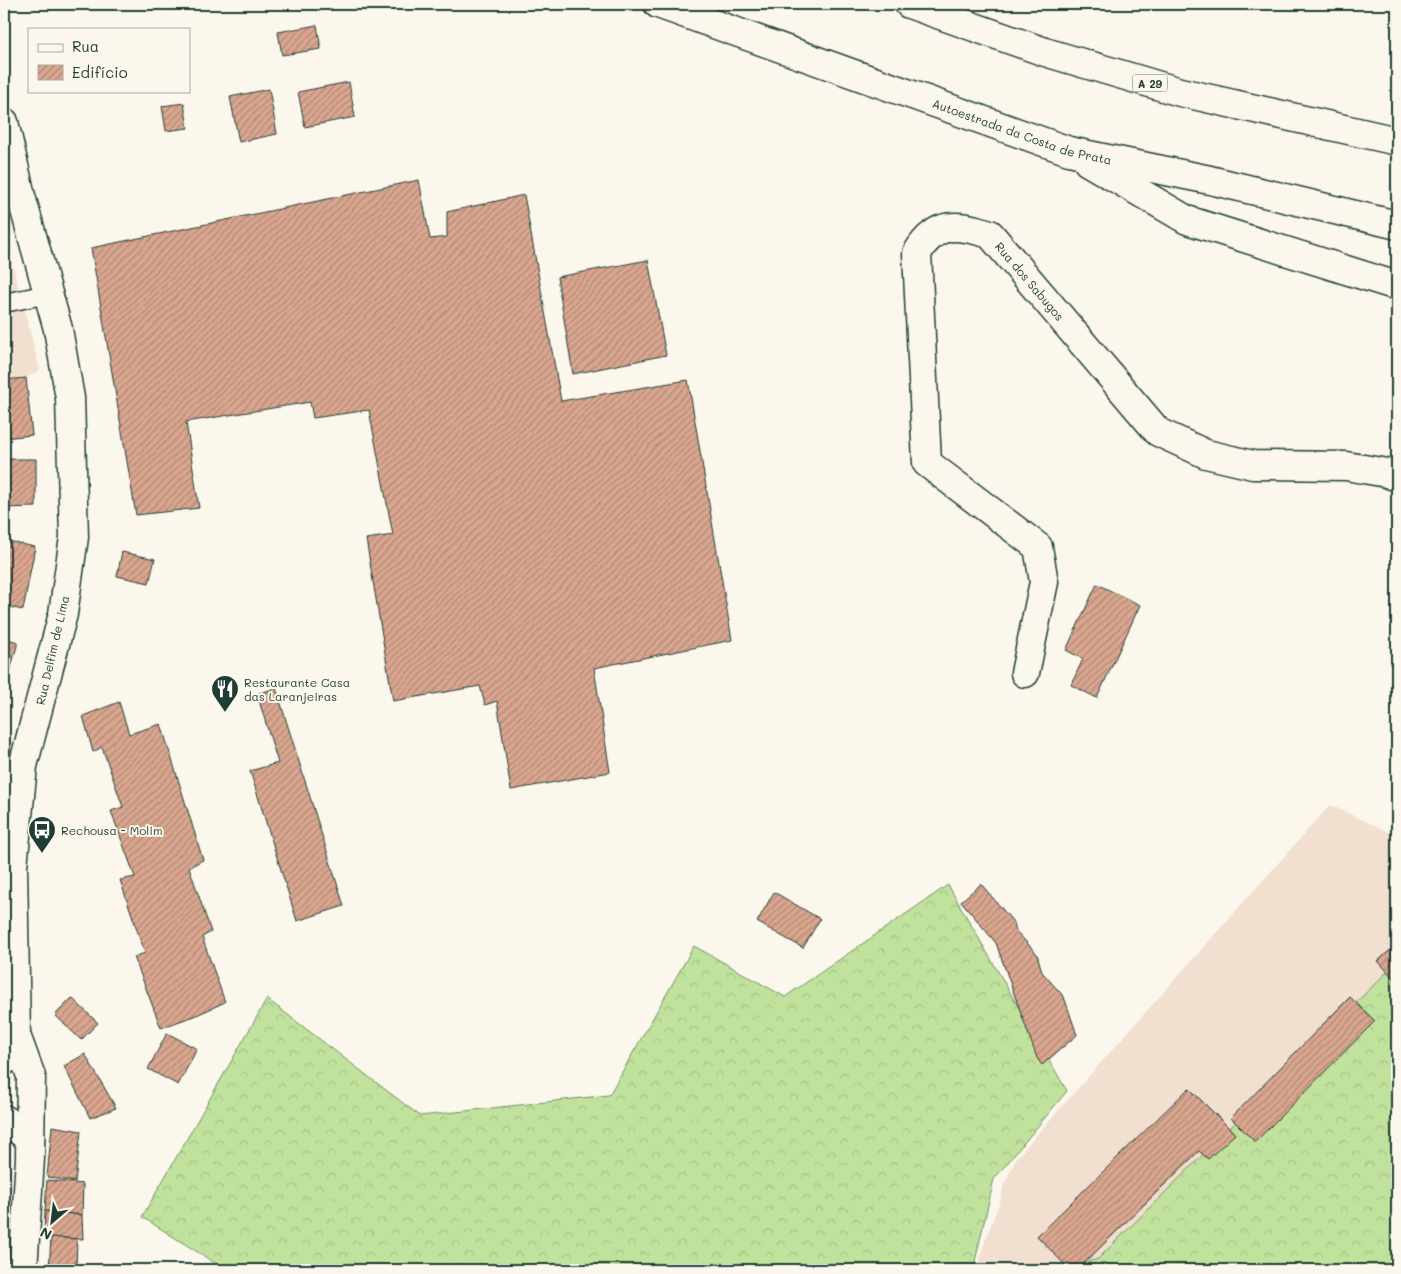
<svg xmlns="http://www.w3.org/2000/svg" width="1401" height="1274" viewBox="0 0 1401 1274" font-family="Mali,sans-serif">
<defs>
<pattern id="forest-crowns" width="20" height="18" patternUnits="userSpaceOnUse" patternTransform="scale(1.25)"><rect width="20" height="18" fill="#c0e29c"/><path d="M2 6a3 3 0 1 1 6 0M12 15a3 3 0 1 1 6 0" fill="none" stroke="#a5c387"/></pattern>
<pattern id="building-hatch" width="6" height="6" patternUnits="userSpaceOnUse" patternTransform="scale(1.25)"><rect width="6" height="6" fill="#daa68f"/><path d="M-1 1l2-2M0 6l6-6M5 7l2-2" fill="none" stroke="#b08876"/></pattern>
</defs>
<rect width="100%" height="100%" fill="#fbf7ec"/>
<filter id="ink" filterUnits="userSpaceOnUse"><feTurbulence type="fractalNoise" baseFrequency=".02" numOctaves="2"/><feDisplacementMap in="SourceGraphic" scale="10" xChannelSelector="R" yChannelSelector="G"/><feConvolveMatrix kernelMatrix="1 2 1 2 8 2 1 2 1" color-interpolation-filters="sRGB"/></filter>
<g filter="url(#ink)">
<!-- built -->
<g fill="#f1dfd0">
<path d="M 11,259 L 40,370 L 26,378 L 4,380 L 4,260 Z"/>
<path d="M 1330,805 L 1397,836 L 1397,1006 L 1111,1270 L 977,1270 L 984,1244 L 1002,1196 L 1003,1187 L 1017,1157 Z"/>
</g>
<!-- forest -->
<g fill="url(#forest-crowns)" stroke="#709068">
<path d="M 948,885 L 1067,1091 L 994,1179 L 973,1270 L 226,1270 L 142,1217 L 267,999 L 420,1116 L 609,1095 L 694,946 L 785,997 Z"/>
<path d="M 1397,962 L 1397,1270 L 1061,1270 L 1098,1259 Z"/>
</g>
<!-- building -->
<g fill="url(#building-hatch)" stroke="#1f3d34">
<path d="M 317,25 L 321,49 L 282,55 L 278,32 Z"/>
<path d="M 349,82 L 355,117 L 305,127 L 298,92 Z"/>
<path d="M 269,89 L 277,134 L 239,142 L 230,97 Z"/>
<path d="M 184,103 L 188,128 L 166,131 L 162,106 Z"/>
<path d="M 419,180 L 430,239 L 447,237 L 447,212 L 524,195 L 561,401 L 688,380 L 732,640 L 594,668 L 610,772 L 511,790 L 497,701 L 485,705 L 480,686 L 393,701 L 366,539 L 393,535 L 369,410 L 313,418 L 310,402 L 186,422 L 199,508 L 136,515 L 91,248 Z"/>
<path d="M 648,260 L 666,355 L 573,374 L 557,277 Z"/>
<path d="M 26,378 L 32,435 L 4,438 L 4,380 Z"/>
<path d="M 4,459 L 36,459 L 36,507 L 4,508 Z"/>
<path d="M 4,540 L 35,547 L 23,610 L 4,606 Z"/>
<path d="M 122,552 L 155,559 L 149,583 L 117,576 Z"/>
<path d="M 1097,584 L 1140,605 L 1097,698 L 1071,685 L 1083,659 L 1066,650 Z"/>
<path d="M 4,638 L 18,642 L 8,679 L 4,678 Z"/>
<path d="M 276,688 L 344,906 L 297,921 L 250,771 L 278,763 L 257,694 Z"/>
<path d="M 119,702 L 129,734 L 161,724 L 203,860 L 189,867 L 211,932 L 202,937 L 225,1002 L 199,1014 L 161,1028 L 134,957 L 145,953 L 120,880 L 135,877 L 111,811 L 123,807 L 102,747 L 93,752 L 83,716 Z"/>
<path d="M 981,884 L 1014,923 L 1016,931 L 1037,954 L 1042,972 L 1064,997 L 1077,1035 L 1042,1065 L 1037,1058 L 996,943 L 961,901 Z"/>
<path d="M 774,892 L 820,919 L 803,948 L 757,922 Z"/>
<path d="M 1397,944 L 1397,982 L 1378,961 Z"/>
<path d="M 1350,997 L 1375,1021 L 1255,1142 L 1231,1118 Z"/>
<path d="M 72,998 L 98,1023 L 81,1040 L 55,1015 Z"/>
<path d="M 167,1033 L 197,1049 L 178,1085 L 148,1069 Z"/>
<path d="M 85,1054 L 116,1108 L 90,1118 L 64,1066 Z"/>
<path d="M 1189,1088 L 1235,1134 L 1208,1159 L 1199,1151 L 1077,1270 L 1070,1270 L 1037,1236 Z"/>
<path d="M 52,1126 L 81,1131 L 75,1182 L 47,1177 Z"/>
<path d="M 47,1180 L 83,1184 L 82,1215 L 45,1211 Z"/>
<path d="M 45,1211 L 82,1215 L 83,1239 L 44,1237 Z"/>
<path d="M 51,1237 L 77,1239 L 76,1270 L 49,1270 Z"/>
</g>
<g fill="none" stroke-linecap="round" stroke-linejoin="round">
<defs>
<path id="service" d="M 4,303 L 48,294"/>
<g id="minor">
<path id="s1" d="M 1025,673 L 1044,582 L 1038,547 L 927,463 L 917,253 C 937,220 957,224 990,234 L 1158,432 L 1206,454 L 1253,465 L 1346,466 L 1387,473 L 1397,477"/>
<path d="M 16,1035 L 31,1076 L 30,1158 L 23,1270"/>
<path d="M 4,1119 L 30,1139"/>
</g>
<path id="secondary" d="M 4,122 L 21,196 L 58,329 L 70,398 L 74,537 L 63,614 L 23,766 L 13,866 L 16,1035 L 4,1061"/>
<g id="motorway">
<path id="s2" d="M 658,4 L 1069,151 L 1210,180 L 1397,225"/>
<path d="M 909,4 L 1045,52 L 1180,92 L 1397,141"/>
<path d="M 1088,162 L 1187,220 L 1397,286"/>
</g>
</defs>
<!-- service casing -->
<use href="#service" stroke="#1f3d34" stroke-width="21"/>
<!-- minor casing -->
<use href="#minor" stroke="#1f3d34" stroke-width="31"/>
<!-- secondary casing -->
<use href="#secondary" stroke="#1f3d34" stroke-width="31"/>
<!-- motorway casing -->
<use href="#motorway" stroke="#1f3d34" stroke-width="31"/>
<!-- service -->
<use href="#service" stroke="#fbf7ec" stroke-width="18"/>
<!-- minor -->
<use href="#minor" stroke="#fbf7ec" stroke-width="28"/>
<!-- secondary -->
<use href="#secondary" stroke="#fbf7ec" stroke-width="28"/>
<!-- motorway -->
<use href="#motorway" stroke="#fbf7ec" stroke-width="28"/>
</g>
</g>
<!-- icons -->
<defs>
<symbol id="restaurant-pin" viewBox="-11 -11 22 30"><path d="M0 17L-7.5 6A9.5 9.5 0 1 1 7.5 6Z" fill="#1f3d34" stroke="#fbf7ec"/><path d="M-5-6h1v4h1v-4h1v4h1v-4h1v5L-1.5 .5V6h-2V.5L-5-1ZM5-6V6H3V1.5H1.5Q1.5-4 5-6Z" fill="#fff"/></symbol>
<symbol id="bus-pin" viewBox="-11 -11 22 30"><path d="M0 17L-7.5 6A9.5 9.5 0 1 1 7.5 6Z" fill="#1f3d34" stroke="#fbf7ec"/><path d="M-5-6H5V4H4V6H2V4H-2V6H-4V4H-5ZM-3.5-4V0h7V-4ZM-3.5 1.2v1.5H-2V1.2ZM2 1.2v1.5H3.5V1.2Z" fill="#fff"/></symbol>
</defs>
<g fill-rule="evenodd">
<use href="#restaurant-pin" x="209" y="673" width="32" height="43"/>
<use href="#bus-pin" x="26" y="814" width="32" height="43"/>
</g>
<g text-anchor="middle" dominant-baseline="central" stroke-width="4" stroke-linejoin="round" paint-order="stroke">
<!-- shield labels -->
<rect fill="#fbf7ec" stroke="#61756b" stroke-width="1" x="1132.5" y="74.5" width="35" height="17" rx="4"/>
<g font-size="11" font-weight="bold" fill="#1f3d34">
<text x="1150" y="83">A 29</text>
</g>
<!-- street labels -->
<g font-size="12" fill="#1f3d34" stroke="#fbf7ec">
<text stroke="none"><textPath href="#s2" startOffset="386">Autoestrada da Costa de Prata</textPath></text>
<text stroke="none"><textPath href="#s1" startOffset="624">Rua dos Sabugos</textPath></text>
<text transform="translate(52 650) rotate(-77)">Rua Delfim de Lima</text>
</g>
<!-- poi labels -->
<g font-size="12" fill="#1f3d34" stroke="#fbf7ec" text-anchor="start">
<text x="244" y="682">Restaurante Casa<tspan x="244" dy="14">das Laranjeiras</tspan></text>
<text x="61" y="830">Rechousa - Molim</text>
</g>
</g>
<!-- margin -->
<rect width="1401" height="1274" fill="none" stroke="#fbf7ec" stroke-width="20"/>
<rect x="10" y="10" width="1381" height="1254" fill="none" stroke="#1f3d34" stroke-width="2" filter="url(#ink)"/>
<!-- legend -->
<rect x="28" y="28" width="162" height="65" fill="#fbf7ec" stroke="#a3ada2"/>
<rect x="38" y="44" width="25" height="8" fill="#fbf7ec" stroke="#a3ada2"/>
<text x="72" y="52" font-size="15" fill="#1f3d34">Rua</text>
<rect x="38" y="65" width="25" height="15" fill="url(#building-hatch)" stroke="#a3ada2"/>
<text x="72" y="78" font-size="15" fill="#1f3d34">Edifício</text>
<!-- north arrow -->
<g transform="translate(52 1222) rotate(208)" stroke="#fbf7ec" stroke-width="4" paint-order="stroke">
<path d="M0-4L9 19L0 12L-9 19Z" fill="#1f3d34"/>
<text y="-8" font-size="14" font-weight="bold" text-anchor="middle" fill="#1f3d34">N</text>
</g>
</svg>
